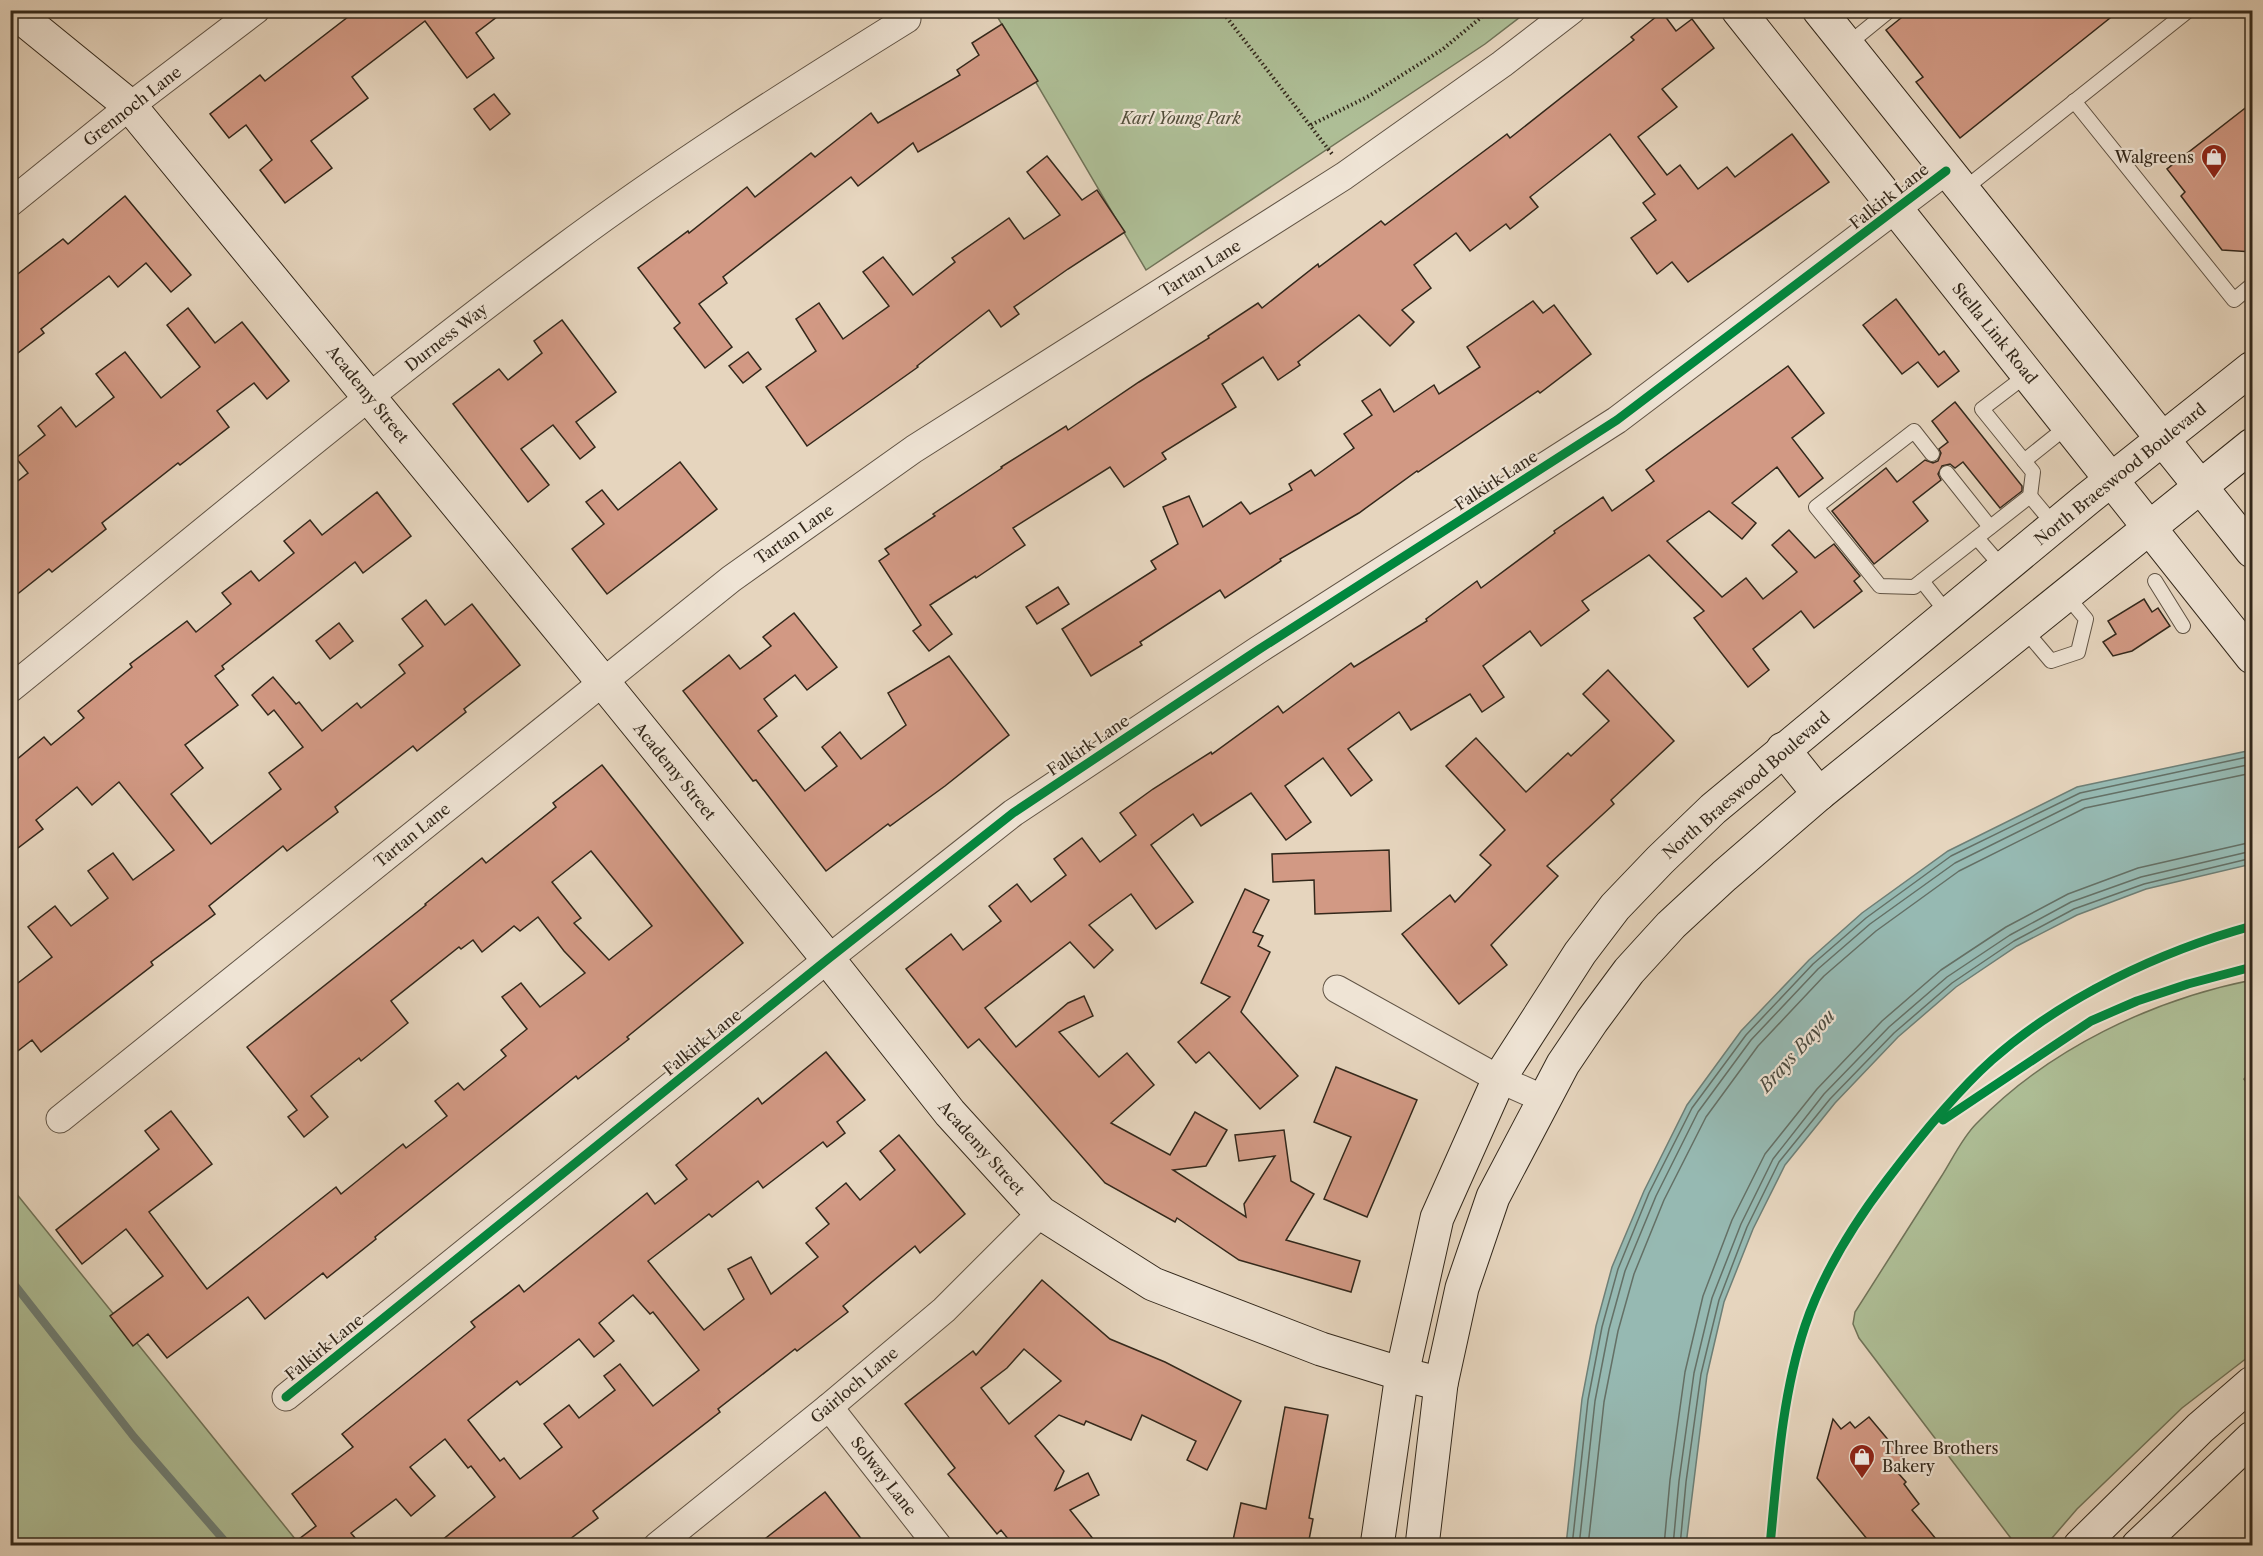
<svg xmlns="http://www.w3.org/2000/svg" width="2263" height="1556" viewBox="0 0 2263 1556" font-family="'Libre Caslon Text',serif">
<rect width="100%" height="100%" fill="#e6d5be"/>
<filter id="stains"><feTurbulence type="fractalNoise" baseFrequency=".00333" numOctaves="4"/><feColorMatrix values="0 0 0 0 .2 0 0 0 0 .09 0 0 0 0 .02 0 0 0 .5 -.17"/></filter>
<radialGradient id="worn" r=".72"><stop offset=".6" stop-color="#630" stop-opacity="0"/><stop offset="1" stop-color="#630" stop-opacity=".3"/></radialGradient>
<!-- green -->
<g fill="#aebe96" stroke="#707358" stroke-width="1.5">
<path d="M 994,11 L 1528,11 L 1485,44 L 1146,270 Z"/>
<path d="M 2252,980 L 2252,1071 L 2244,1079 L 2252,1090 L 2252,1354 L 2182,1408 L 2077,1509 L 2046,1545 L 2016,1545 L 1859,1338 L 1853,1324 L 1855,1312 C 1884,1267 1912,1222 1941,1177 C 1952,1160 1962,1138 1976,1124 C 2048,1049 2152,1000 2252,980 Z"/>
<path d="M 11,1187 L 300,1545 L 11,1545 Z"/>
</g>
<!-- water -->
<path fill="#96b9b2" stroke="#6e7f76" stroke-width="1.5" d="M 2252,750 L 2252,864 L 2146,889 L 2077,915 L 2017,946 L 1956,987 L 1898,1037 L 1835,1103 L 1785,1165 L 1753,1229 L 1724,1302 L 1707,1375 L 1686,1545 L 1566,1545 L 1582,1399 L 1596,1326 L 1612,1267 L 1644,1191 L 1687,1105 L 1741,1031 L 1809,960 L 1862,913 L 1948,851 L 2077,787 Z"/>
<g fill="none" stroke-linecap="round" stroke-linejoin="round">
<!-- shore -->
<g stroke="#647066" stroke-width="1.5">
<path d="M 1572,1546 L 1588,1400 L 1602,1327 L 1618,1269 L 1649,1193 L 1692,1108 L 1746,1035 L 1813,964 L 1866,918 L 1951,856 L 2080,793 L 2252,756"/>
<path d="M 1579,1546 L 1595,1401 L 1609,1329 L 1625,1271 L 1656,1196 L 1698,1112 L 1751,1040 L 1818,969 L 1870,924 L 1955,863 L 2082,800 L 2252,764"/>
<path d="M 1588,1546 L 1604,1402 L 1618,1331 L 1634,1274 L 1664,1200 L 1706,1117 L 1758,1046 L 1824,976 L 1876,931 L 1959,871 L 2085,808 L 2252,773"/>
<path d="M 1664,1546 L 1670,1480 L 1685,1372 L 1703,1296 L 1732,1220 L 1765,1154 L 1817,1089 L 1882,1021 L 1941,970 L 2006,927 L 2068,894 L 2138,868 L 2252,842"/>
<path d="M 1673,1546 L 1679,1481 L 1694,1373 L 1712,1298 L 1741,1224 L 1773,1159 L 1824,1094 L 1889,1027 L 1947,977 L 2010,935 L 2071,902 L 2141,877 L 2252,851"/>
<path d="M 1680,1546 L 1686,1482 L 1701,1374 L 1719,1300 L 1747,1227 L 1779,1162 L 1830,1099 L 1894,1033 L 1952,983 L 2014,941 L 2074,909 L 2144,884 L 2252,858"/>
</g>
<!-- stream -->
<path stroke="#6e7f76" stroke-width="8" d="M 10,1279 L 134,1437 L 229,1546"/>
</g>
<!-- building -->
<g fill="#d29984" stroke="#33281b" stroke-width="1.5" fill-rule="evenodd">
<path d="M 357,10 L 506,10 L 476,33 L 494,58 L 467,78 L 425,21 L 352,77 L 368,98 L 311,141 L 332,168 L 285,203 L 260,170 L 272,160 L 246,125 L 229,138 L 210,114 L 260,75 L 265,81 Z"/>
<path d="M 1911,10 L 2120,10 L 1960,138 L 1916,82 L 1923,77 L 1886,30 Z"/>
<path d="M 1662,12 L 1676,31 L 1692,19 L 1714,48 L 1662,89 L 1677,107 L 1638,137 L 1667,175 L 1680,165 L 1698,189 L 1727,167 L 1735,177 L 1792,134 L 1829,182 L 1688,282 L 1672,262 L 1657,274 L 1631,238 L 1656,220 L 1643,203 L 1655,194 L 1610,134 L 1530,197 L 1538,207 L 1510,229 L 1506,224 L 1470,251 L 1456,233 L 1414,265 L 1431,288 L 1402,310 L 1414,322 L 1390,346 L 1359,315 L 1298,362 L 1300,365 L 1278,380 L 1263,357 L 1222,384 L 1236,407 L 1162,453 L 1166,459 L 1124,487 L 1110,467 L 1013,528 L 1025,545 L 976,578 L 975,576 L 930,605 L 952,634 L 929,651 L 913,631 L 921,625 L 879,561 L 889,554 L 885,549 L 935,516 L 933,514 L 1002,468 L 1001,467 L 1066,426 L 1068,430 L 1139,382 L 1209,338 L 1208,336 L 1258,303 L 1262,308 L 1318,264 L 1319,267 L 1381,221 L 1385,225 L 1507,134 L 1510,138 L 1634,40 L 1631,37 Z"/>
<path d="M 1002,24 L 1038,81 L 918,152 L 913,143 L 858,186 L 851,177 L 723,277 L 727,283 L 699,304 L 732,347 L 705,368 L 674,328 L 680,323 L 638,268 L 688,231 L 689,233 L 747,187 L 755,197 L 811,153 L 815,157 L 871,113 L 878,123 L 960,75 L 957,70 L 979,55 L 972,43 Z"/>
<path d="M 494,94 L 510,114 L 490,130 L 474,109 Z"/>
<path d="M 2253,102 L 2253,252 L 2222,250 L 2181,196 L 2185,192 L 2167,169 Z"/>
<path d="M 1047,156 L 1082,200 L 1097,190 L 1125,232 L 1068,269 L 1014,307 L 1019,314 L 1001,327 L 989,310 L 917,366 L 918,367 L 807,446 L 766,387 L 816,351 L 796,319 L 819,303 L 843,339 L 889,306 L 863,272 L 883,257 L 913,295 L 955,262 L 952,258 L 1009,218 L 1024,239 L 1060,215 L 1027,172 Z"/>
<path d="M 125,196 L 191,275 L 171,292 L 146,263 L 118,287 L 109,276 L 41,329 L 44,333 L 10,359 L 10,280 L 63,239 L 68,244 Z"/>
<path d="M 1896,299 L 1939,355 L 1944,351 L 1959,371 L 1938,387 L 1918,362 L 1902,374 L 1863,325 Z"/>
<path d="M 1533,301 L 1543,313 L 1554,305 L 1591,354 L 1540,393 L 1538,391 L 1418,472 L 1417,471 L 1359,513 L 1280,559 L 1281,561 L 1225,598 L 1220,590 L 1140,642 L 1142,645 L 1091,676 L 1062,629 L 1156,569 L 1151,561 L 1178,544 L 1163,507 L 1189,496 L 1203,527 L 1241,502 L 1250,514 L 1292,490 L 1289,484 L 1311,470 L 1315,476 L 1354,448 L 1344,434 L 1372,415 L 1362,401 L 1380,389 L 1394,412 L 1434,385 L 1439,394 L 1480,367 L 1467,347 Z"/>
<path d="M 188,308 L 215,343 L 242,322 L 289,381 L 267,399 L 254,383 L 217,411 L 229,427 L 180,465 L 178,463 L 102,523 L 106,529 L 52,572 L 49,569 L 10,600 L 10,487 L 28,473 L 16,458 L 45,435 L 38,426 L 61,407 L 76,427 L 114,397 L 96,374 L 125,352 L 161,398 L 200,367 L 167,325 Z"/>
<path d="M 562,320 L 616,392 L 576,422 L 595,447 L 580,459 L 553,425 L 521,449 L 549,485 L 528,502 L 453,404 L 499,369 L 508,380 L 542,353 L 534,341 Z"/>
<path d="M 748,352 L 761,369 L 743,383 L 729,366 Z"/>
<path d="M 1788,366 L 1824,413 L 1792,438 L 1823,478 L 1799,497 L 1777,467 L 1732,503 L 1756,523 L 1742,539 L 1709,511 L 1667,541 L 1722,597 L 1746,578 L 1763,599 L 1797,572 L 1772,545 L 1789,530 L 1815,558 L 1834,544 L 1860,576 L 1854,581 L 1862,591 L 1814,628 L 1801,611 L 1753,649 L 1769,670 L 1748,687 L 1694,618 L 1704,611 L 1649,555 L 1582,601 L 1589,610 L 1541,646 L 1530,631 L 1483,666 L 1504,697 L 1482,712 L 1470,694 L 1411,730 L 1399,712 L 1348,749 L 1372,780 L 1351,796 L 1323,758 L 1285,786 L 1311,822 L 1286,840 L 1251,793 L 1201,826 L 1193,814 L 1151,845 L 1193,902 L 1156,929 L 1131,894 L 1089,925 L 1113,950 L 1094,968 L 1070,942 L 985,1008 L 1016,1047 L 1068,1003 L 1084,996 L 1093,1016 L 1059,1032 L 1099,1077 L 1127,1053 L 1154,1085 L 1111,1123 L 1170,1155 L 1195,1112 L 1227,1130 L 1206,1166 L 1173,1170 L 1246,1217 L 1244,1204 L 1275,1156 L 1239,1161 L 1235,1135 L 1284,1130 L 1291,1181 L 1314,1194 L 1286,1240 L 1360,1261 L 1351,1292 L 1239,1260 L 1177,1218 L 1175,1222 L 1105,1183 L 979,1039 L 968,1048 L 906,969 L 951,934 L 963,950 L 1001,921 L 989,906 L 1017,884 L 1031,902 L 1066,875 L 1054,859 L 1082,838 L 1100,862 L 1136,835 L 1120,813 L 1153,789 L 1211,752 L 1212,754 L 1278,706 L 1283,713 L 1351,663 L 1354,667 L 1427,621 L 1426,619 L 1477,581 L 1481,588 L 1555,533 L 1554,531 L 1603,497 L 1612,511 L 1654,481 L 1646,470 Z"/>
<path d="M 1955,402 L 2022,486 L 2022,491 L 2000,508 L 1963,462 L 1955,468 L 1950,464 L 1942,466 L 1938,474 L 1941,480 L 1913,502 L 1928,521 L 1874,564 L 1832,511 L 1886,468 L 1897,482 L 1925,460 L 1933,463 L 1938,461 L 1941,453 L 1939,449 L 1948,442 L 1932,421 Z"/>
<path d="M 680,462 L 717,509 L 607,594 L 572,549 L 604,524 L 586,502 L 602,490 L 618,510 Z"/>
<path d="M 377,492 L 411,536 L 363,573 L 355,562 L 222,666 L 224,669 L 215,676 L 238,705 L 185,745 L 203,768 L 171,794 L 211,844 L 281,789 L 269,773 L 303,747 L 274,710 L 268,715 L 252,695 L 273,677 L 296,704 L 299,702 L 322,731 L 357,703 L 361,708 L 405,673 L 399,665 L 423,646 L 402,619 L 426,600 L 445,625 L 472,604 L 520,665 L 464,709 L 466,712 L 417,751 L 413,746 L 335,807 L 338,812 L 287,851 L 283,846 L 209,906 L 215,914 L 151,962 L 153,965 L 41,1052 L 32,1040 L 10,1057 L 10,989 L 52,957 L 28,927 L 55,906 L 71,926 L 108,898 L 88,871 L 113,853 L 133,880 L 174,850 L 119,782 L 92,805 L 77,787 L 36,820 L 43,829 L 10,854 L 10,765 L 44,737 L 51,745 L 84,718 L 78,711 L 132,667 L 130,664 L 187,621 L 196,632 L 231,604 L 222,593 L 251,571 L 259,581 L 294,553 L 284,541 L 310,520 L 322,535 Z"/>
<path d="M 1058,587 L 1069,604 L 1037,624 L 1026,607 Z"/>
<path d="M 2144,599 L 2152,612 L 2158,608 L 2170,626 L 2132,651 L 2113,656 L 2103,642 L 2116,634 L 2108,621 Z"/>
<path d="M 794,613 L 837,667 L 807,690 L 795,675 L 764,699 L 777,716 L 758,731 L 805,791 L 837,766 L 822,747 L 840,732 L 861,759 L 906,725 L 888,693 L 949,656 L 1009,735 L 945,786 L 890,826 L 888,824 L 826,871 L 756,780 L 753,781 L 683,691 L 729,655 L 740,669 L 771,646 L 763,637 Z"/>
<path d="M 339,623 L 353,641 L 330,659 L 316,641 Z"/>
<path d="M 1608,670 L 1674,741 L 1611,800 L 1614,804 L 1547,866 L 1558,876 L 1491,945 L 1507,965 L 1459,1004 L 1402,934 L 1450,895 L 1455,902 L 1491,865 L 1480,855 L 1505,830 L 1446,766 L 1476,738 L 1526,792 L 1568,753 L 1571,756 L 1609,721 L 1583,694 Z"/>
<path d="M 602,765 L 743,943 L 627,1037 L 629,1039 L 578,1079 L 576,1076 L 375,1237 L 376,1239 L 327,1278 L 323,1273 L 265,1319 L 248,1297 L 167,1358 L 148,1334 L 133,1346 L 110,1316 L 163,1276 L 126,1229 L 82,1264 L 56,1230 L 159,1149 L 145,1131 L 171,1111 L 212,1164 L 149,1212 L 207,1289 L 336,1187 L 341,1194 L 403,1144 L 406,1148 L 447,1116 L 435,1101 L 458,1083 L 464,1090 L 506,1056 L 501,1050 L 527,1029 L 502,997 L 521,983 L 540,1007 L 585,973 L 564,951 L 538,917 L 520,931 L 514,926 L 482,952 L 473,940 L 461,949 L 459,947 L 391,1001 L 408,1023 L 361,1061 L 359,1058 L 311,1096 L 328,1117 L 304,1137 L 288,1117 L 297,1110 L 247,1047 L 426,905 L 425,904 L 482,858 L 486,863 L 556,807 L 553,803 ZM 591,851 L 652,926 L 609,960 L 574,923 L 581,918 L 552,882 Z"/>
<path d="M 1389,850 L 1391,911 L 1315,914 L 1314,880 L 1273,882 L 1272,854 Z"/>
<path d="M 1245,889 L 1269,900 L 1253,932 L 1263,936 L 1258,946 L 1270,952 L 1241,1012 L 1298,1076 L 1260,1109 L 1209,1052 L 1196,1063 L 1178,1042 L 1230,997 L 1201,983 Z"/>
<path d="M 826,1052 L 865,1100 L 837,1122 L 845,1133 L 827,1147 L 823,1142 L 763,1188 L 758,1181 L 712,1217 L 709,1214 L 648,1261 L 704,1330 L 744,1299 L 728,1269 L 751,1257 L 771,1294 L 818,1257 L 806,1243 L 829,1224 L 816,1208 L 846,1183 L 860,1200 L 895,1170 L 880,1151 L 899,1135 L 965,1214 L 920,1253 L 915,1246 L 843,1306 L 848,1312 L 797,1351 L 795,1349 L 718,1409 L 720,1412 L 593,1511 L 598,1518 L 562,1545 L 436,1545 L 495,1497 L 471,1466 L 468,1468 L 445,1439 L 410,1467 L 435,1496 L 411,1516 L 396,1499 L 351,1533 L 361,1545 L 291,1545 L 316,1526 L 292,1494 L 353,1447 L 342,1434 L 475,1327 L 471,1322 L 519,1285 L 524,1292 L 647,1193 L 655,1204 L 687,1179 L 676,1165 L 758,1098 L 762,1104 ZM 633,1295 L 650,1314 L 653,1312 L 699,1370 L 653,1406 L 620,1364 L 604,1376 L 615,1390 L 579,1418 L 569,1405 L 544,1424 L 562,1447 L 520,1479 L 504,1458 L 500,1461 L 468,1420 L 517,1381 L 520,1385 L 579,1339 L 594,1357 L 614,1341 L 599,1323 Z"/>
<path d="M 1336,1067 L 1417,1100 L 1367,1217 L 1324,1199 L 1351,1137 L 1314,1122 Z"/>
<path d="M 1042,1280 L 1110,1339 L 1165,1362 L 1241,1401 L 1207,1470 L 1187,1460 L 1196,1441 L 1142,1415 L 1131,1440 L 1086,1421 L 1084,1425 L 1059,1415 L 1035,1436 L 1064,1471 L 1055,1490 L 1088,1473 L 1099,1495 L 1070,1510 L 1098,1545 L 1013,1545 L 1001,1530 L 997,1534 L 948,1474 L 955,1468 L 905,1404 L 973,1351 L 976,1355 ZM 1024,1349 L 1061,1381 L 1009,1424 L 981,1388 L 1007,1368 Z"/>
<path d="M 1285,1407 L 1328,1415 L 1309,1518 L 1313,1519 L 1308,1545 L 1232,1545 L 1241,1503 L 1266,1509 Z"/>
<path d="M 1869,1417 L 1906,1461 L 1900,1465 L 1904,1470 L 1899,1474 L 1906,1482 L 1904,1484 L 1919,1504 L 1912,1510 L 1941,1545 L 1872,1545 L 1817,1478 L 1833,1419 L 1841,1429 L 1850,1422 L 1855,1428 Z"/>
<path d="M 825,1492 L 866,1545 L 757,1545 Z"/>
</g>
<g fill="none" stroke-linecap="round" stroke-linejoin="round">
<defs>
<g id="lane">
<path d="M 1847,45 L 1890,10"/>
<path d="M 2074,101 L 2234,300 L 2252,285"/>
<path d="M 1963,190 L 2189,10"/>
<path d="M 1932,454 L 1914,431 L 1816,507 L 1880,586 L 1914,587 L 2030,496 L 2033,472 L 1982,409 L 2028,374"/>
<path d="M 2024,461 L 2069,425"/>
<path d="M 1947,473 L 1990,527"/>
<path d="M 2030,496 L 2055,526"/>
<path d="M 1977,538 L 2003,568"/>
<path d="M 1922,581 L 1948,614"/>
<path d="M 2155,581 L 2183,626"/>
<path d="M 2024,629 L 2051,661 L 2078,652 L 2086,619 L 2066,595"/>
</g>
<g id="street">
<path d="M 10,203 L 130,106 L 256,10"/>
<path d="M 10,689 C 191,542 369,392 556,253 C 668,169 788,93 907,19"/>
<path d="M 1337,989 L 1499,1079 L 1544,1099"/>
<path d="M 60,1119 L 731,579 L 914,449 L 1344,176 L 1502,64 L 1572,10"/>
<path d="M 286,1397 L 828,959 L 1013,813 L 1258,650 L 1617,420 L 1946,171"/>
<path d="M 829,1407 L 938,1546"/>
<path d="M 657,1546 L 829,1407 L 944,1310 L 1041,1213"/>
</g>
<g id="secondary">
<path d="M 12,10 L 130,106 L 603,682 L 828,959 L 950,1113 L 1041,1213 L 1153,1284 L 1321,1349 L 1402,1374 L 1441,1384"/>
<path d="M 1738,10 C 1909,226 2082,441 2252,657"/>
<path d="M 1819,10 L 2252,551"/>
<path d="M 1783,749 L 1819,794"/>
<path d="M 1377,1546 L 1402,1374 L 1437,1218 L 1499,1079 L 1580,953 L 1615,907 L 1660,860 L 1713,809 L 2087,499 L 2252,368"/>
<path d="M 1422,1546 L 1441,1384 L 1462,1288 L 1493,1197 L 1563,1064 L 1592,1021 L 1629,971 L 1671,925 L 1724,876 L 1819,794 L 2252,445"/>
<path d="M 2080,1546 L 2200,1428 L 2252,1383"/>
<path d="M 2138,1546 L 2252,1438"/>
</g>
</defs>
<!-- lane casing -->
<use href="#lane" stroke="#605344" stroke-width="16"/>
<!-- street casing -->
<use href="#street" stroke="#605344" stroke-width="29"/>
<!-- secondary casing -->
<use href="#secondary" stroke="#33281b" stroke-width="35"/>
<!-- path -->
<g stroke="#33281b" stroke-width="4" stroke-dasharray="1.5 3" stroke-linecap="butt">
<path d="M 1221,10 L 1332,154"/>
<path d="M 1311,125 L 1369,96 L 1443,49 L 1490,10"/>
</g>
<!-- lane -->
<use href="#lane" stroke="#efe4d5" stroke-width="14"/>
<!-- street -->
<use href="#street" stroke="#efe4d5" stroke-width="27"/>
<!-- secondary -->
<use href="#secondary" stroke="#efe4d5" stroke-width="33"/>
<defs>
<g id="cycleway">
<path d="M 1943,1120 L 2091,1021 L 2137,1001 L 2188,984 L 2252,967"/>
<path d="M 286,1397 L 828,959 L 1013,813 L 1258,650 L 1617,420 L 1946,171"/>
<path d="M 1770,1546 C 1777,1473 1782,1395 1805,1326 C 1822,1275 1855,1222 1887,1180 C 1918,1139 1954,1094 1992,1060 C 2063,997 2161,951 2252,926"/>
</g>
</defs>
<!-- cycleway casing -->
<use href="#cycleway" stroke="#efe4d5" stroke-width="13"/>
<!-- cycleway -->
<use href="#cycleway" stroke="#00873e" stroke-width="9"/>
</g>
<!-- icons -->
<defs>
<symbol id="shop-pin" viewBox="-11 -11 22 30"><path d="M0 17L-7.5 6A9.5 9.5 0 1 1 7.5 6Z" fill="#8f2418" stroke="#efe4d5"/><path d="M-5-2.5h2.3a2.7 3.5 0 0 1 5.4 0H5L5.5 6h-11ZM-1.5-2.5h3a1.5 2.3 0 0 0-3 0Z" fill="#fff"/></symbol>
</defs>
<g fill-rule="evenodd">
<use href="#shop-pin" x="2199" y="142" width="30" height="40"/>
<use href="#shop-pin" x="1847" y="1442" width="30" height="40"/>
</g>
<g text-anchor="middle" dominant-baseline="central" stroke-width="4.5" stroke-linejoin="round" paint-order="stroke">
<!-- street labels -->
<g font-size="16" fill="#33281b" stroke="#efe4d5">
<text transform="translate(132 106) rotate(-38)">Grennoch Lane</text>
<text transform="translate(1889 196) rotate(-38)">Falkirk Lane</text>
<text transform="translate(1200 268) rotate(-32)">Tartan Lane</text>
<text transform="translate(1995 333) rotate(51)">Stella Link Road</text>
<text transform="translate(446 337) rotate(-38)">Durness Way</text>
<text transform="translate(368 394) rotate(51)">Academy Street</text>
<text transform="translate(2120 474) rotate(-39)">North Braeswood Boulevard</text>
<text transform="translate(1496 480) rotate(-33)">Falkirk Lane</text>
<text transform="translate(794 534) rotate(-35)">Tartan Lane</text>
<text transform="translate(1088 745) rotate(-34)">Falkirk Lane</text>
<text transform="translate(675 771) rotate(51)">Academy Street</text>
<text transform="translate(1746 785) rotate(-41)">North Braeswood Boulevard</text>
<text transform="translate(412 835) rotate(-39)">Tartan Lane</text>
<text transform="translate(702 1042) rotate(-39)">Falkirk Lane</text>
<text transform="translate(982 1148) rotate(48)">Academy Street</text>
<text transform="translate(324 1347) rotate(-39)">Falkirk Lane</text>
<text transform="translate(854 1385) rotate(-40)">Gairloch Lane</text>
<text transform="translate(884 1476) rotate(52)">Solway Lane</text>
</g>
<!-- park labels -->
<g font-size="16" font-style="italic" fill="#524e3a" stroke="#efe4d5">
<text x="1181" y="118">Karl Young Park</text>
</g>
<!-- poi labels -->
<g font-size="16" fill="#33281b" stroke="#efe4d5" text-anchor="end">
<text x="2194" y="157">Walgreens</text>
<text x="1882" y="1448" text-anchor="start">Three Brothers<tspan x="1882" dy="18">Bakery</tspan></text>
</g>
<!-- water labels -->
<g font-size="18" font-style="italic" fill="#4c4c41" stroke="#efe4d5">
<text transform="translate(1797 1051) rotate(-48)">Brays Bayou</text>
</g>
</g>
<!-- margin -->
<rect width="2263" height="1556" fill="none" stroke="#e6d5be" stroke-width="36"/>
<rect x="12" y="12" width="2239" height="1532" fill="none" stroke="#33281b" stroke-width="3"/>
<rect x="18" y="18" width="2227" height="1520" fill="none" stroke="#33281b" stroke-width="1.5"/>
<rect width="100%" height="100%" filter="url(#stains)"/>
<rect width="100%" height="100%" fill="url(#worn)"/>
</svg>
